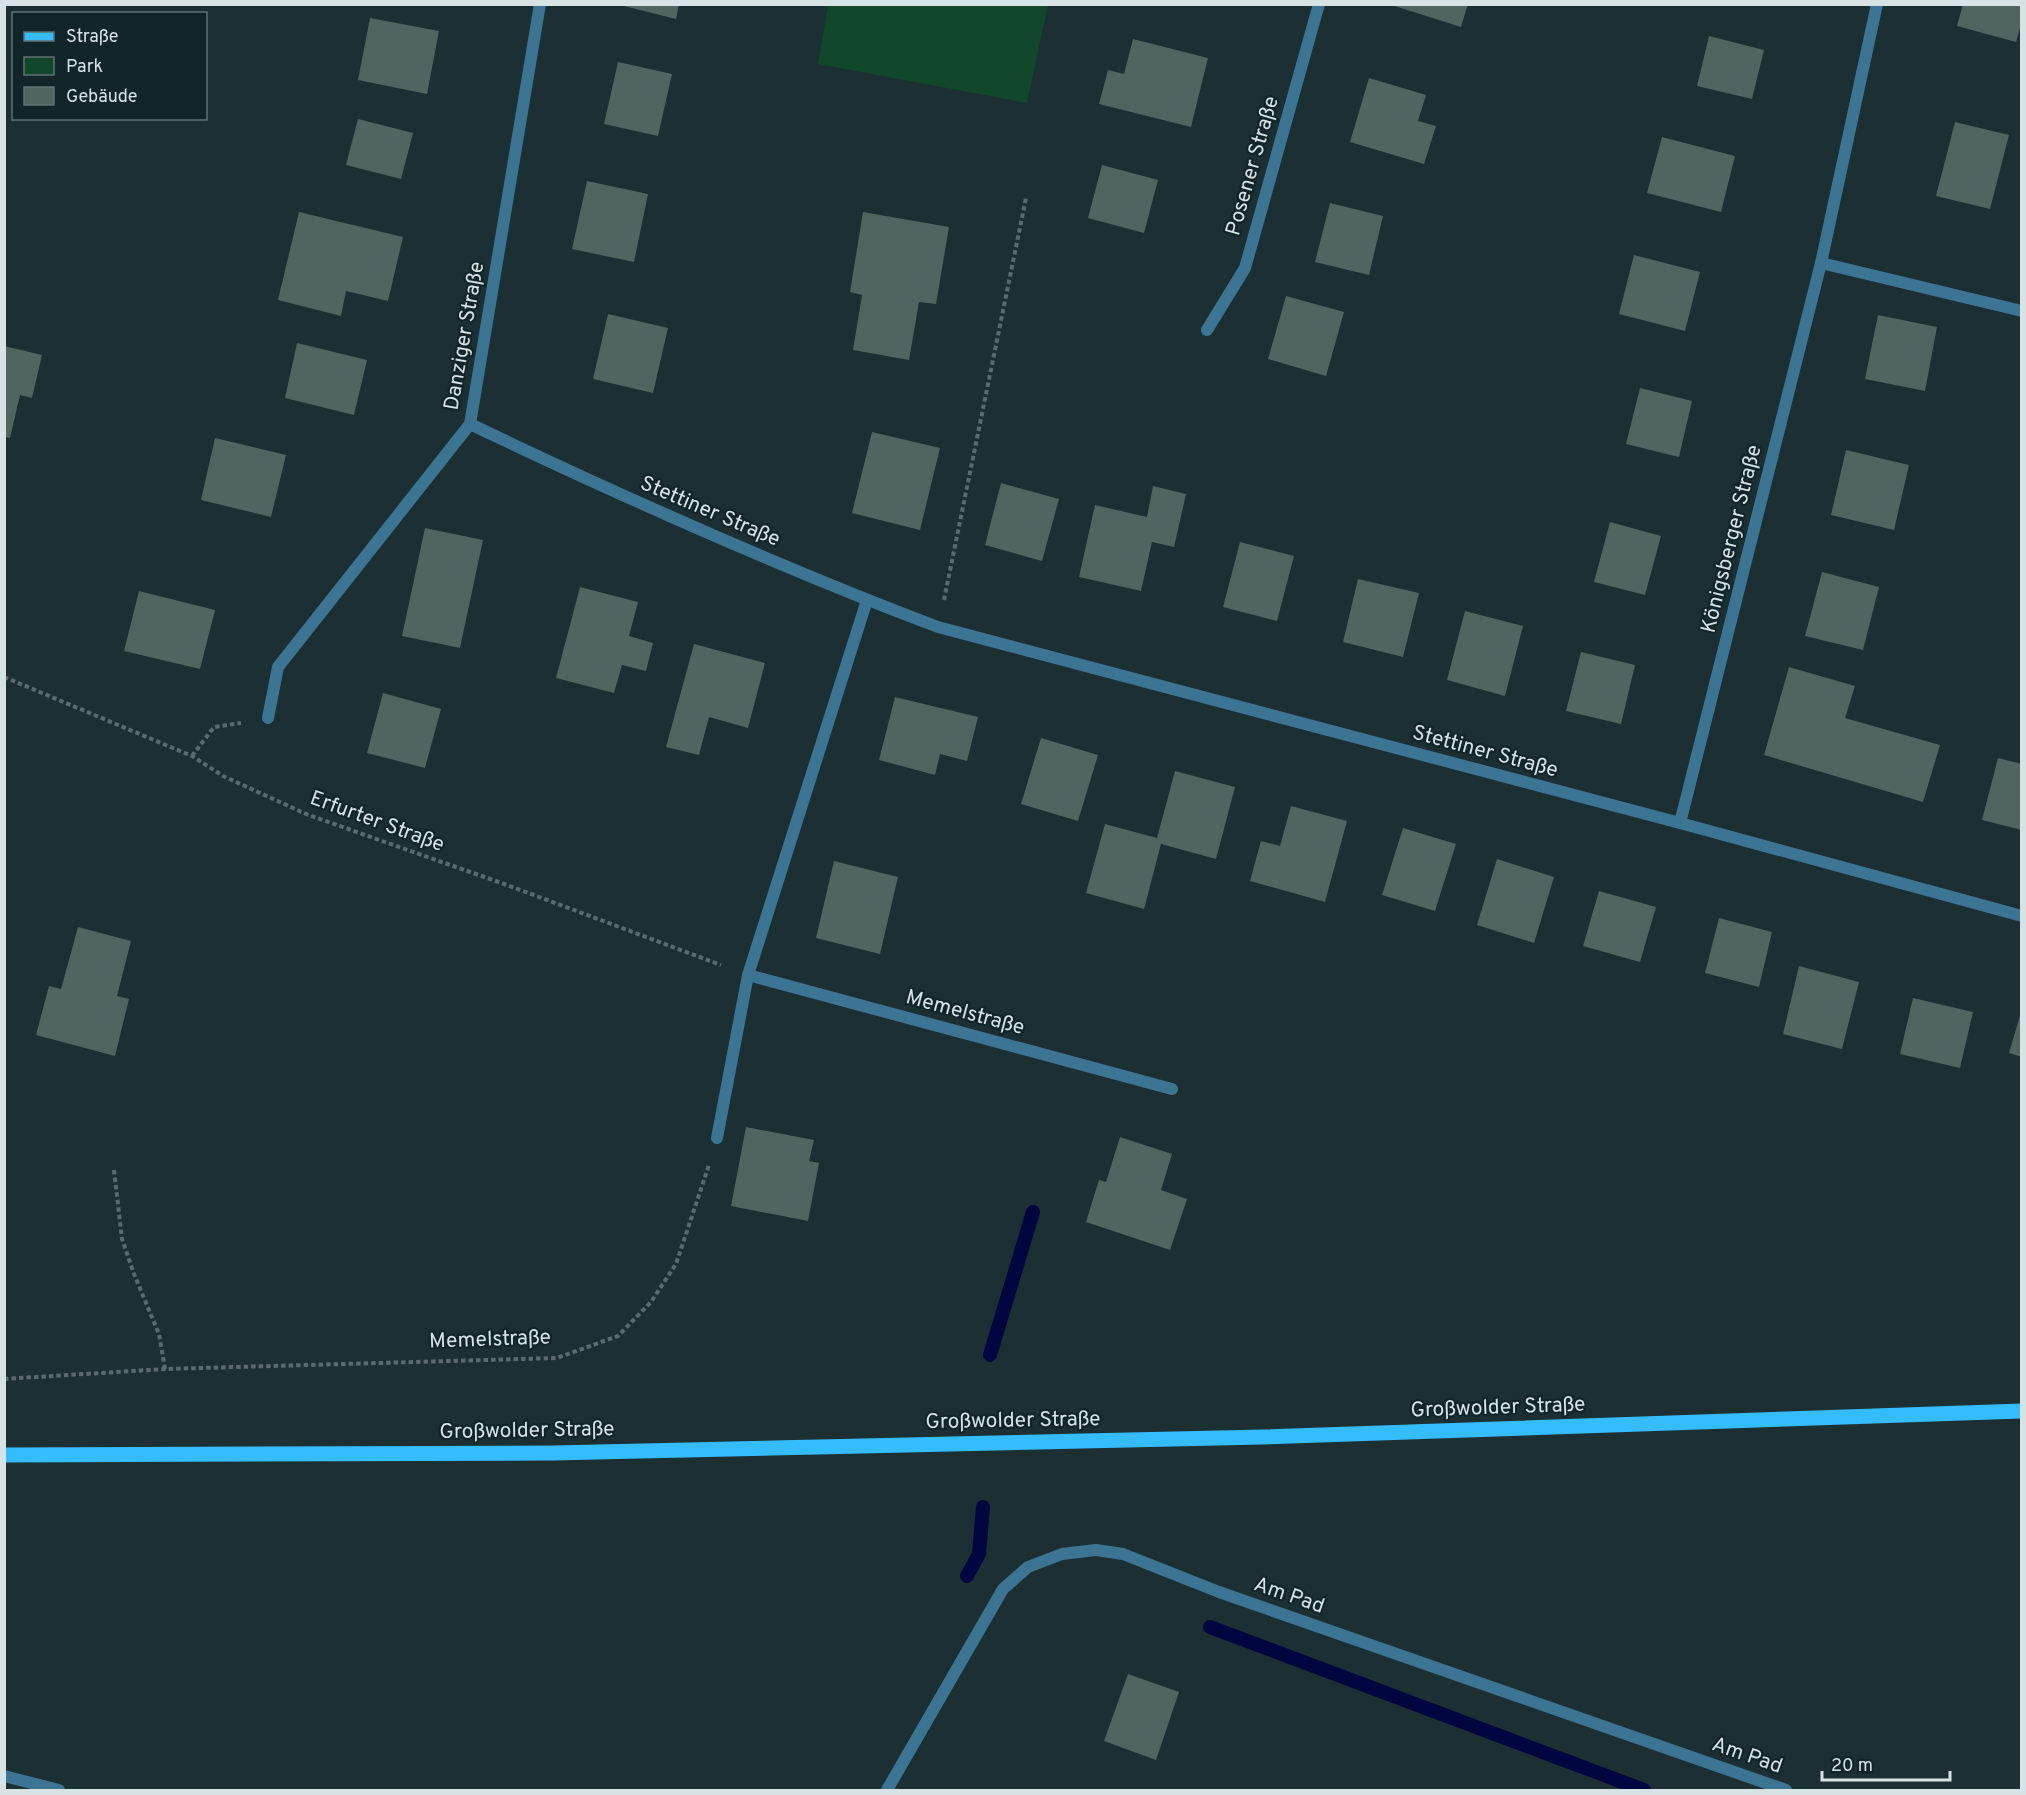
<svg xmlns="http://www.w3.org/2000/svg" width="2026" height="1795" viewBox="0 0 2026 1795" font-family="Overpass,sans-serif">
<rect width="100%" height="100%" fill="#1c2f32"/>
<!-- green -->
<path fill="#11472b" d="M 828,5 L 1048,5 L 1027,103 L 818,64 Z"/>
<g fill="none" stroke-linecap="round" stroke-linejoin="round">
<!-- stream -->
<g stroke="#00053f" stroke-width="14">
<path d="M 990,1355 L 1033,1212"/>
<path d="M 967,1576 L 979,1554 L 983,1507"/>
<path d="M 1210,1627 L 1644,1790"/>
</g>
</g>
<!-- building -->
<g fill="#506460">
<path d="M 616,4 L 679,4 L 676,19 Z"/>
<path d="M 1388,4 L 1468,4 L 1461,27 Z"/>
<path d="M 1963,4 L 2022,4 L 2022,21 L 2016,42 L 1957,26 Z"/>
<path d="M 370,18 L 439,31 L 427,94 L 358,80 Z"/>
<path d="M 1709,36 L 1764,50 L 1752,99 L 1697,86 Z"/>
<path d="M 1133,39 L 1208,58 L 1191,127 L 1099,104 L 1108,70 L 1124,74 Z"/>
<path d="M 618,62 L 672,74 L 658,136 L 604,124 Z"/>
<path d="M 1369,78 L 1426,95 L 1418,121 L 1436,126 L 1424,164 L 1350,142 Z"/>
<path d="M 358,119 L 413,133 L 401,179 L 346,165 Z"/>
<path d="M 1955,122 L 2009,135 L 1990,209 L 1936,196 Z"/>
<path d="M 1662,137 L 1735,156 L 1721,212 L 1647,193 Z"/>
<path d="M 1102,165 L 1158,180 L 1144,233 L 1088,218 Z"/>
<path d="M 587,181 L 648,194 L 634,262 L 572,249 Z"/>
<path d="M 1330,203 L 1383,216 L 1369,275 L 1315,262 Z"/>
<path d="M 299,212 L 403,237 L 388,301 L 346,291 L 341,316 L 278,300 Z"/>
<path d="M 863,212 L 949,227 L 936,304 L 919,302 L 909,360 L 853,350 L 862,295 L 850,292 Z"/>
<path d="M 1634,255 L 1700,272 L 1685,331 L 1619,314 Z"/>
<path d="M 1286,296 L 1344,312 L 1326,376 L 1268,359 Z"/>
<path d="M 608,314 L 668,328 L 653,393 L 593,379 Z"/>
<path d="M 1878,315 L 1937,327 L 1925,391 L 1865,379 Z"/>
<path d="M 297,343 L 367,360 L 354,415 L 285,398 Z"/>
<path d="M 4,346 L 42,355 L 32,398 L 20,395 L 10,438 L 4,437 Z"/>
<path d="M 1640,388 L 1692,401 L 1679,457 L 1626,444 Z"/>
<path d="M 872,432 L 940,448 L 920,530 L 852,513 Z"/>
<path d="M 215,438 L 286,455 L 271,517 L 201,500 Z"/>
<path d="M 1846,450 L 1909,465 L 1894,530 L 1831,515 Z"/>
<path d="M 1001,483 L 1059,499 L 1042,561 L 985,545 Z"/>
<path d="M 1153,486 L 1186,494 L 1174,547 L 1152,542 L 1141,591 L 1079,577 L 1095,505 L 1147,517 Z"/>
<path d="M 1610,522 L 1661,536 L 1645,595 L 1594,582 Z"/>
<path d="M 425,528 L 483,540 L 460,648 L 402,636 Z"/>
<path d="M 1240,542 L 1294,556 L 1277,621 L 1223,607 Z"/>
<path d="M 1822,572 L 1879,587 L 1863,650 L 1805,636 Z"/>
<path d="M 1358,579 L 1419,593 L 1403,657 L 1343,642 Z"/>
<path d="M 580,587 L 638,602 L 629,636 L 653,643 L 646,671 L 622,665 L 614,693 L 556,678 Z"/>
<path d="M 139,591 L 215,610 L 200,669 L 124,651 Z"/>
<path d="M 1465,611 L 1523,626 L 1505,696 L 1447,680 Z"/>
<path d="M 694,644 L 765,663 L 748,728 L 709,717 L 699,755 L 666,747 Z"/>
<path d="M 1581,652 L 1635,665 L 1621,724 L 1566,711 Z"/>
<path d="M 1789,667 L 1855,686 L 1845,718 L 1940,745 L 1923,802 L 1764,755 Z"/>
<path d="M 383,693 L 441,709 L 425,768 L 367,753 Z"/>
<path d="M 895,697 L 978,717 L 967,761 L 940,754 L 935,775 L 879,760 Z"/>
<path d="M 1041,738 L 1098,755 L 1078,821 L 1021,804 Z"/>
<path d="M 1998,758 L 2022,764 L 2022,830 L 1982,820 Z"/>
<path d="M 1175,771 L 1235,787 L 1216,859 L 1161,844 L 1144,909 L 1086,893 L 1105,824 L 1157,838 Z"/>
<path d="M 1291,806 L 1347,821 L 1325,902 L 1250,881 L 1261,841 L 1280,846 Z"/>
<path d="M 1403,828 L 1456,844 L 1435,911 L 1382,895 Z"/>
<path d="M 1497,859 L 1554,877 L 1534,943 L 1477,925 Z"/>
<path d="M 834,861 L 898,877 L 880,954 L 816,938 Z"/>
<path d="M 1599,891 L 1656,907 L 1640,962 L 1583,946 Z"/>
<path d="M 1719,918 L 1772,932 L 1759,987 L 1705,973 Z"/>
<path d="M 78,927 L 131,941 L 117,996 L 129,999 L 115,1056 L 36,1035 L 49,986 L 61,989 Z"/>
<path d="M 1799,966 L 1859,982 L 1842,1049 L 1783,1034 Z"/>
<path d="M 1913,998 L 1973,1012 L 1960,1068 L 1900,1054 Z"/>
<path d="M 2021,1012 L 2022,1012 L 2022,1057 L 2009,1053 Z"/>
<path d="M 746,1127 L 814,1140 L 809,1161 L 819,1163 L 808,1221 L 731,1206 Z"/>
<path d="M 1120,1137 L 1172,1154 L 1161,1190 L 1187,1199 L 1170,1250 L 1086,1222 L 1099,1180 L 1106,1182 Z"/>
<path d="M 1128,1674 L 1179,1692 L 1156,1760 L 1104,1741 Z"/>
</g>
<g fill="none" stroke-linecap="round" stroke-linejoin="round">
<!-- path -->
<g stroke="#5a6a6d" stroke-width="4" stroke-dasharray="4.5 3" stroke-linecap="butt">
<path d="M 944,600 L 1026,198"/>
<path d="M 4,677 L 192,756 L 223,776 L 306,814 L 507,885 L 721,965"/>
<path d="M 192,756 L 214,727 L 241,723"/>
<path d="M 114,1170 L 122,1239 L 134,1274 L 159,1334 L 165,1369"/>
<path d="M 4,1379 L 165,1369 L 557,1358 L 618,1336 L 651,1302 L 676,1264 L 709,1165"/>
</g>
<!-- lane -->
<g stroke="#3c7493" stroke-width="12">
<path d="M 1821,263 L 2022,311"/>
<path d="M 1207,330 L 1245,268 L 1319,4"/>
<path d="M 268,718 L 278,667 L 470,424 L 540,4"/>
<path d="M 748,975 L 1172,1089"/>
</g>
<!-- street -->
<g stroke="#3c7493" stroke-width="12">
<path d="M 470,424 C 623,497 779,567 938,627 L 1680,823 L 2022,916"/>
<path d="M 1680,823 L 1821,263 L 1877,4"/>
<path d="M 717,1138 L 748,975 L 867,600"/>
<path d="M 4,1776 L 59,1790"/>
<path d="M 887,1790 L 1003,1589 L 1028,1567 L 1062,1554 L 1096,1550 L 1123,1554 L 1219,1592 L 1786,1790"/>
</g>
<!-- primary -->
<path stroke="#34bcfc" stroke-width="15" d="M 4,1455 L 553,1453 L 1263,1437 L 2022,1411"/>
</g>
<g text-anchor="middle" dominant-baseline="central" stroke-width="4.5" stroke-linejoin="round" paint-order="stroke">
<!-- street labels -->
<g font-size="21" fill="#d6e2e4" stroke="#122528">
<text transform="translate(1253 166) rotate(-74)">Posener Straße</text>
<text transform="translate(465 336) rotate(-80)">Danziger Straße</text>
<text transform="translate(710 512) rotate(23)">Stettiner Straße</text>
<text transform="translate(1732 539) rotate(-76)">Königsberger Straße</text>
<text transform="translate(1485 752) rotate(15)">Stettiner Straße</text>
<text transform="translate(377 822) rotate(20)">Erfurter Straße</text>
<text transform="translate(965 1013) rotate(15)">Memelstraße</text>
<text transform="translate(490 1340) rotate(-2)">Memelstraße</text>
<text transform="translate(1498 1408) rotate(-2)">Großwolder Straße</text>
<text transform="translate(1013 1421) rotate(-1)">Großwolder Straße</text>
<text transform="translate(527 1431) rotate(-1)">Großwolder Straße</text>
<text transform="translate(1289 1596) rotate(19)">Am Pad</text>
<text transform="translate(1747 1756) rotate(19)">Am Pad</text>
</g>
</g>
<!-- border -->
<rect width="2026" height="1795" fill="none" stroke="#d6e2e4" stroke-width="12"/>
<!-- legend -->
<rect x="12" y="12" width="195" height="108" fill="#122528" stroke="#607173" stroke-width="1.5"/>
<rect x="24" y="32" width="30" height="9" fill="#34bcfc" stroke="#607173" stroke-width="1.5"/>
<text x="66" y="42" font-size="18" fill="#d6e2e4">Straße</text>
<rect x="24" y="57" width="30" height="18" fill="#11472b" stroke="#607173" stroke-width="1.5"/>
<text x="66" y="72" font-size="18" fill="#d6e2e4">Park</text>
<rect x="24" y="87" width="30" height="18" fill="#506460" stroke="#607173" stroke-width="1.5"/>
<text x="66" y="102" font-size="18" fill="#d6e2e4">Gebäude</text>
<!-- scale -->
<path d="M1822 1771v9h128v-9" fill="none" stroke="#d6e2e4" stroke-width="3"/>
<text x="1831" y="1771" font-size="18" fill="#d6e2e4" stroke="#122528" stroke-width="4.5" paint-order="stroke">20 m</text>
</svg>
